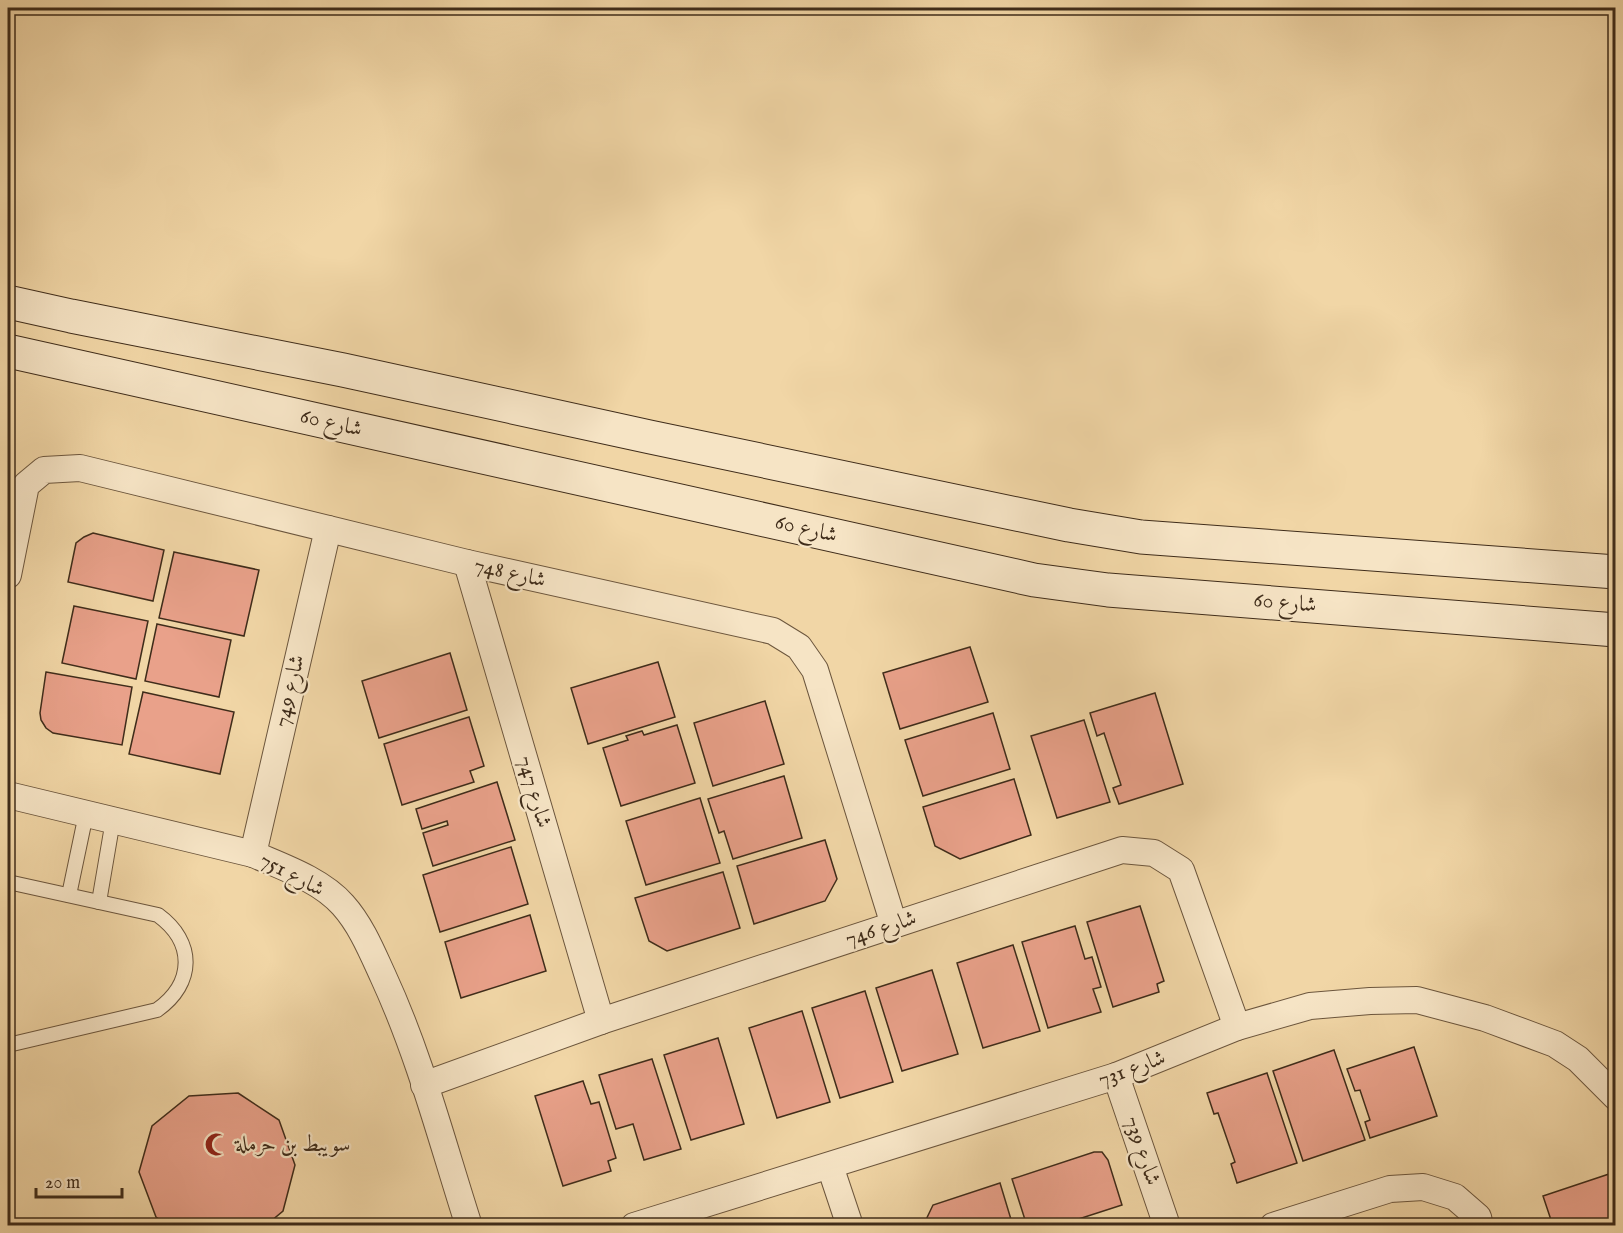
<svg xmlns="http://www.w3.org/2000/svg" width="1623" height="1233" viewBox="0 0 1623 1233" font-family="'IM FELL English',Amiri,serif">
<rect width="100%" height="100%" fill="#f1d6a6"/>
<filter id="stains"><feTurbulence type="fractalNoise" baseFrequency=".00333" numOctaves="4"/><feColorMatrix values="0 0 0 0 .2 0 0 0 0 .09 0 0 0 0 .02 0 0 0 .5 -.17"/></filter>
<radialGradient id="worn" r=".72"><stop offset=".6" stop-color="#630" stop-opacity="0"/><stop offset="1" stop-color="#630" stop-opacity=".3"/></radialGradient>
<!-- building -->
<g fill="#e9a18a" stroke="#3f2c1a" stroke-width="1.5">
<path d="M 93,533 L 164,550 L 153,601 L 68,582 L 76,543 L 84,537 Z"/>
<path d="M 174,552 L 259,570 L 244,636 L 159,618 Z"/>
<path d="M 74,606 L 148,621 L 136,679 L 62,663 Z"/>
<path d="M 157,624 L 231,640 L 219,697 L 145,681 Z"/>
<path d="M 970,647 L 988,702 L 900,729 L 883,673 Z"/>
<path d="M 450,653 L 467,710 L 379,738 L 362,681 Z"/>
<path d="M 658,662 L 675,717 L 588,744 L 571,688 Z"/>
<path d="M 46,672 L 132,687 L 122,745 L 53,733 L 46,728 L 41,720 L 40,713 Z"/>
<path d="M 143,692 L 234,712 L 220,774 L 129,754 Z"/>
<path d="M 1155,693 L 1183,784 L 1119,804 L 1113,788 L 1121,785 L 1104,733 L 1097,736 L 1090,713 Z"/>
<path d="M 765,701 L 784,764 L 713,786 L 694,723 Z"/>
<path d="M 993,713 L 1010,769 L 923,796 L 905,740 Z"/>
<path d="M 469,717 L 484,766 L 470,771 L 474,782 L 402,805 L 384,744 Z"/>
<path d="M 1084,720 L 1110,802 L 1057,818 L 1031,736 Z"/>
<path d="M 677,725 L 695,783 L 621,806 L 603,748 L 628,740 L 626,736 L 642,731 L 644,735 Z"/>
<path d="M 784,776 L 802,838 L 733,859 L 724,831 L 719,833 L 708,799 Z"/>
<path d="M 1014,779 L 1031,835 L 960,859 L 935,846 L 923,807 Z"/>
<path d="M 497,782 L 515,840 L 433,866 L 423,833 L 448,825 L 447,821 L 422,829 L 416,809 Z"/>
<path d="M 700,798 L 720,863 L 646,885 L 626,821 Z"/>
<path d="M 825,840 L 837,879 L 825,901 L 754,924 L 737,866 Z"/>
<path d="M 511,847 L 528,904 L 440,932 L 423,875 Z"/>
<path d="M 723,872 L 740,928 L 667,951 L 649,941 L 635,898 Z"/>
<path d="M 1140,906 L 1164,981 L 1157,984 L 1159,992 L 1113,1007 L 1087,922 Z"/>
<path d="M 530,915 L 546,971 L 461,998 L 445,942 Z"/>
<path d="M 1075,926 L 1085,959 L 1092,957 L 1101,987 L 1093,989 L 1101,1012 L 1048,1028 L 1022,942 Z"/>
<path d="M 1013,945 L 1040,1031 L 983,1048 L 957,963 Z"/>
<path d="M 932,970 L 958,1054 L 902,1071 L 876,988 Z"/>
<path d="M 865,991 L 893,1082 L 840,1098 L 812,1008 Z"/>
<path d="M 802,1011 L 830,1102 L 777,1118 L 749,1028 Z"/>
<path d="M 718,1038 L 744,1124 L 691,1140 L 664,1055 Z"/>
<path d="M 1414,1047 L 1437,1116 L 1370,1138 L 1365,1122 L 1370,1120 L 1360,1090 L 1355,1091 L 1347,1069 Z"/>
<path d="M 1334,1050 L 1365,1140 L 1303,1161 L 1273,1071 Z"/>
<path d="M 652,1059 L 681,1149 L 644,1160 L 633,1124 L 616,1129 L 599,1075 Z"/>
<path d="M 1267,1073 L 1297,1163 L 1237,1183 L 1231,1164 L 1235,1162 L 1218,1113 L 1214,1114 L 1207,1093 Z"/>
<path d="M 583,1081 L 591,1104 L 599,1102 L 616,1158 L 608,1161 L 611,1171 L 563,1186 L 535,1096 Z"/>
<path d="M 238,1093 L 279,1120 L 295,1165 L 283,1211 L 265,1226 L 169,1226 L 156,1217 L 139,1172 L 152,1126 L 189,1096 Z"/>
<path d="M 1094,1152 L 1102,1152 L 1108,1160 L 1122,1205 L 1057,1226 L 1027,1226 L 1012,1179 Z"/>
<path d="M 1609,1174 L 1616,1194 L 1616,1226 L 1553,1226 L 1543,1196 Z"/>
<path d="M 1000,1183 L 1013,1226 L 923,1226 L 933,1205 Z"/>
<path d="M 1442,1221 L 1444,1226 L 1427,1226 Z"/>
</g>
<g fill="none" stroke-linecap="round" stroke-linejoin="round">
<defs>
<g id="service">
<path d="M 8,882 L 158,915 C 195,942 195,983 157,1010 L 8,1045"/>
<path d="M 69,895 L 86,814"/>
<path d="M 99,902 L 113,820"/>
</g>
<g id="minor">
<path d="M 467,563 L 601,1021"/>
<path d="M 8,575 L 26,485 L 44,470 L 80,468 L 467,563 L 773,631 L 799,647 L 815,670 L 894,925"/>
<path d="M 8,795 L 253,854 C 283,867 321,880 343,905 C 361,925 372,952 383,976 C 420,1056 442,1142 469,1226"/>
<path d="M 253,854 L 328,529"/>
<path d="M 1116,1076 L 1167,1226"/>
<path d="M 424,1085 L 601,1021 L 1122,850 L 1154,853 L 1181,870 L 1237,1027"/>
<path d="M 830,1166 L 850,1226"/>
<path d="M 634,1226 L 1116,1076 L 1237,1027 L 1310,1006 L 1370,1001 L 1417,1000 L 1485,1018 L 1555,1044 L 1578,1059 L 1616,1097"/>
<path d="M 1273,1226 L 1390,1189 L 1423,1187 L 1455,1197 L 1478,1217 L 1480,1226"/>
</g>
<g id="secondary">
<path d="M 8,302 L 71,316 L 343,370 L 650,437 L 1069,525 L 1141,537 L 1616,572"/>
<path d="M 8,351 L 1034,580 L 1108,590 L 1616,630"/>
</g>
</defs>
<!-- service casing -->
<use href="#service" stroke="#6c563d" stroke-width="16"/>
<!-- minor casing -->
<use href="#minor" stroke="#6c563d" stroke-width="28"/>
<!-- secondary casing -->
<use href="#secondary" stroke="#3f2c1a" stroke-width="35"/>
<!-- service -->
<use href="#service" stroke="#f6e4c5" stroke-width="14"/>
<!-- minor -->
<use href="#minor" stroke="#f6e4c5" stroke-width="26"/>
<!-- secondary -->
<use href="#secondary" stroke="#f6e4c5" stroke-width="33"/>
</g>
<!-- icons -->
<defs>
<symbol id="mosque-bare" viewBox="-9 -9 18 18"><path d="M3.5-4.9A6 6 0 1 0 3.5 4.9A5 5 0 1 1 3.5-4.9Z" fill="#8f2418" stroke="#f6e4c5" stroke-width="2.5" paint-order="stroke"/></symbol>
</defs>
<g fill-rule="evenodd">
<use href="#mosque-bare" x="200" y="1128" width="33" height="33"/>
</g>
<g text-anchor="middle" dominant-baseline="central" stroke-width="4.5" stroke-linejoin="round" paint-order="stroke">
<!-- street labels -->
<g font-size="22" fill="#3f2c1a" stroke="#f6e4c5">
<text transform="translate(331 423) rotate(13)">شارع 60</text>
<text transform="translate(806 529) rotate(13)">شارع 60</text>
<text transform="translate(510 573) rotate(13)">شارع 748</text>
<text transform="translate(1285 603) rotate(5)">شارع 60</text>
<text transform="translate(290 691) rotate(-77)">شارع 749</text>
<text transform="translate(534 792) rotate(74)">شارع 747</text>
<text transform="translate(292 875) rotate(28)">شارع 751</text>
<text transform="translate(881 929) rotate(-18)">شارع 746</text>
<text transform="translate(1132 1069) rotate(-20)">شارع 731</text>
<text transform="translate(1142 1151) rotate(71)">شارع 739</text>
</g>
<!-- poi labels -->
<g font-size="22" fill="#3f2c1a" stroke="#f6e4c5" text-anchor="start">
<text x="235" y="1145">سويبط بن حرملة</text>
</g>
</g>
<!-- margin -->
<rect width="1623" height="1233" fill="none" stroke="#f1d6a6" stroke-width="30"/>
<rect x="9" y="9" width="1605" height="1215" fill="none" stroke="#3f2c1a" stroke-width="3"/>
<rect x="15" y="15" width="1593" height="1203" fill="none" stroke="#3f2c1a" stroke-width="1.5"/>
<!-- scale -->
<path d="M36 1188v9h86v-9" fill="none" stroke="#3f2c1a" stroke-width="3"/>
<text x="45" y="1188" font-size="18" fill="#3f2c1a" stroke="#f6e4c5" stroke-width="4.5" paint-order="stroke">20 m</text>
<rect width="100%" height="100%" filter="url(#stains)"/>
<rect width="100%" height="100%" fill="url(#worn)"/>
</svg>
